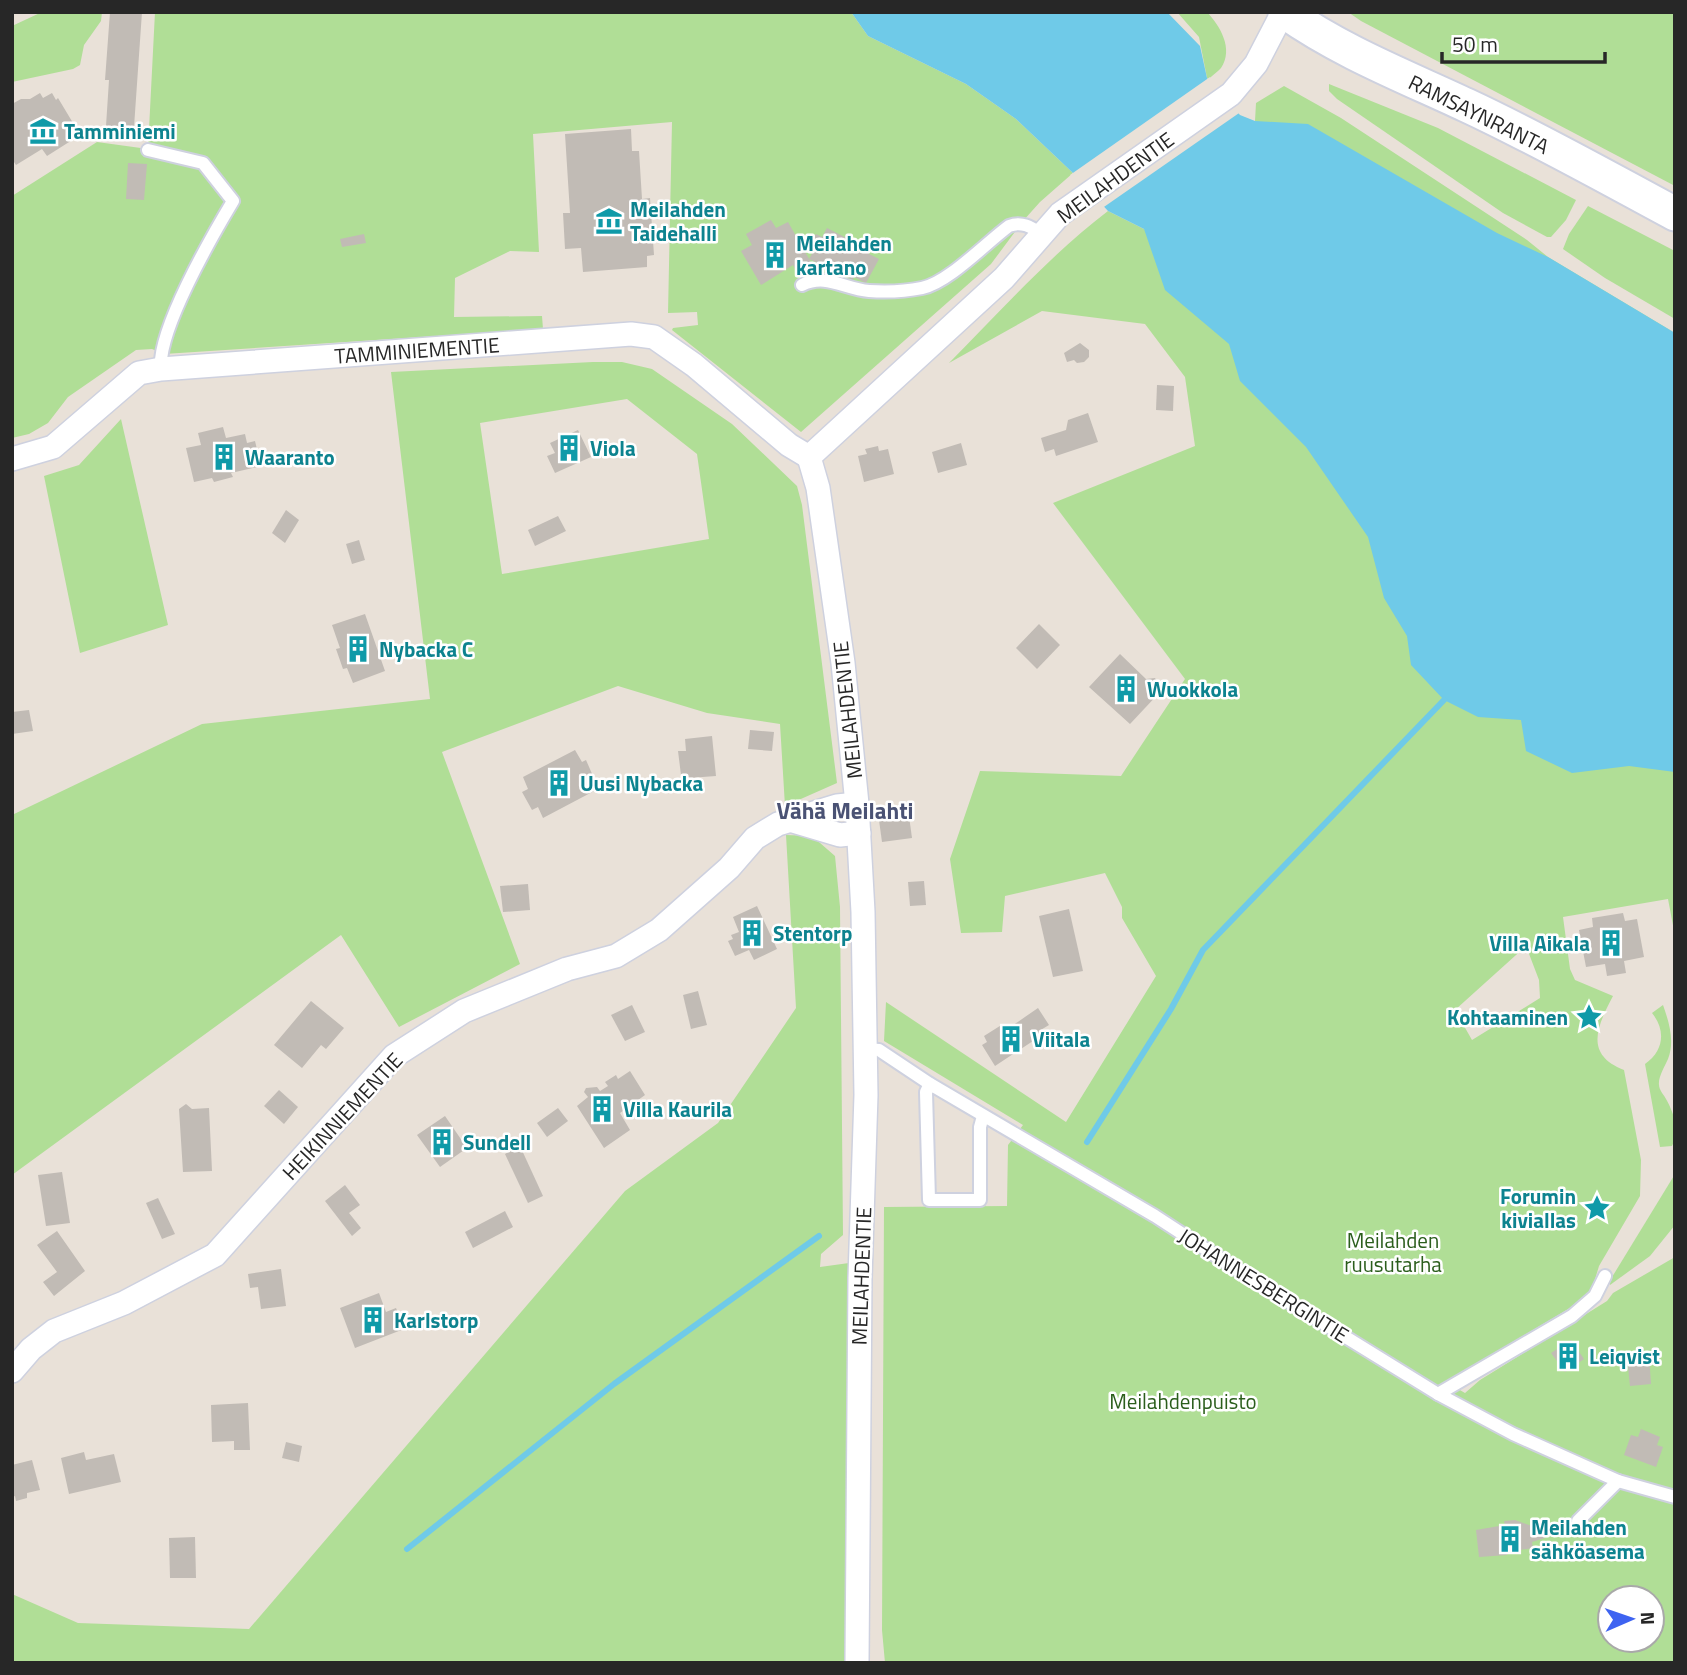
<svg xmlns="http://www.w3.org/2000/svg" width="1687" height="1675" viewBox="0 0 1687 1675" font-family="'Titillium Web',sans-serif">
<rect width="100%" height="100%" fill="#e9e1d8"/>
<!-- green -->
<g fill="#b0de96" fill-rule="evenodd">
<path d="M 42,12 L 102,12 L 101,21 L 84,45 L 80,65 L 73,69 L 12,82 L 12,26 Z"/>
<path d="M 155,12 L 851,12 L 868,36 L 966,84 L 1016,119 L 1073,173 L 1040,202 L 1023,221 L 991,264 L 801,432 L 672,330 L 673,328 L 698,325 L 697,312 L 668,313 L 672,122 L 533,134 L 539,252 L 510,251 L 455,278 L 454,317 L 542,316 L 543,329 L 164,354 L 152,349 L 136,350 L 68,397 L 48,423 L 29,434 L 12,438 L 12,196 L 97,142 L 148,149 Z"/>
<path d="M 1177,12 L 1207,12 C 1220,26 1234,49 1221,68 C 1218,72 1212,75 1209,79 L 1207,78 L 1199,37 Z"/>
<path d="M 1348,12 L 1675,12 L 1675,186 L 1361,21 Z"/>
<path d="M 1329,84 L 1438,128 L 1576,200 L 1566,220 L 1551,237 L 1547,237 L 1503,213 L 1337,99 L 1329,91 Z"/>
<path d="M 1284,86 L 1341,118 L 1527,240 L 1548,257 L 1675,333 L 1255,121 L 1256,103 Z"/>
<path d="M 1588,206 L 1675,251 L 1675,319 L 1605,278 L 1563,249 L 1569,234 Z"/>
<path d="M 1108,211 L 1144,229 L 1675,642 L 1675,936 L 1668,899 L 1563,917 L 1570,969 L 1575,980 L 1613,996 C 1598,1025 1583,1054 1624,1070 L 1641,1160 L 1640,1196 L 1599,1266 L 1590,1296 L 1446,1382 L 1465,1393 L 1480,1380 L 1607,1301 L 1613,1293 L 1675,1257 L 1675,1663 L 885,1663 L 882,1630 L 884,1207 L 1007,1206 L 1008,1145 L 1023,1125 L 884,1041 L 886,1002 L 1066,1122 L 1156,976 L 1122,918 L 1122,907 L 1105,873 L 1005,896 L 1002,932 L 961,933 L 950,859 L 980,771 L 1121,776 L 1185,679 L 1053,503 L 1195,446 L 1185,377 L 1145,324 L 1042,311 L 949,363 C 1000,312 1050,255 1108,211 ZM 1526,946 L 1539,980 L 1540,998 L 1472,1040 L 1455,1010 ZM 1610,1598 L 1652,1598 L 1652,1640 L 1610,1640 Z"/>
<path d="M 593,362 L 622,362 L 652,369 L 732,424 L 797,486 L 802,505 L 837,783 L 785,806 L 780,724 L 707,713 L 618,686 L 442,752 L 520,964 L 399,1027 L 341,935 L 12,1175 L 12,815 L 202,724 L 430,699 L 391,372 ZM 627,399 L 697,454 L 709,539 L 502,574 L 480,423 Z"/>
<path d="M 121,419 L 168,625 L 80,653 L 44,476 L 79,465 Z"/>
<path d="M 786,835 L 812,836 L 835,856 L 840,907 L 843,1235 L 821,1254 L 820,1267 L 849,1263 L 845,1663 L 12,1663 L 12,1594 L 78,1623 L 249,1629 L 625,1191 L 718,1123 L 796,1008 Z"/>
<path d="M 1663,1005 C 1669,1022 1675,1041 1668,1059 C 1665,1066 1658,1077 1659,1085 C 1659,1090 1664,1095 1666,1099 C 1674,1113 1680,1131 1672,1146 L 1660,1147 L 1645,1064 C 1664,1051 1666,1030 1652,1013 Z"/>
<path d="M 1675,1174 L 1675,1225 L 1650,1256 L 1610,1285 L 1609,1282 Z"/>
</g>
<!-- water -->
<path fill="#6fcae8" d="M 851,12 L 1167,12 L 1200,46 L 1207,78 L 1240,115 L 1255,121 L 1308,124 L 1497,233 L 1548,257 L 1675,333 L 1675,772 L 1629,766 L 1572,773 L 1526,751 L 1521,720 L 1478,717 L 1444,700 L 1411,665 L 1407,636 L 1384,598 L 1368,537 L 1306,447 L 1240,381 L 1229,344 L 1165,290 L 1144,229 L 1108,211 L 1073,173 L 1016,119 L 966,84 L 868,36 Z"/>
<!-- pier -->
<path fill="#e9e1d8" d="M 1210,77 L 1242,111 L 1101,209 L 1070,175 Z"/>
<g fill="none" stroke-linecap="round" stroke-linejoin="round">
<!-- stream -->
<g stroke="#6fcae8" stroke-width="6">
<path d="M 1087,1142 L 1171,1009 L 1203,950 L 1444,700"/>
<path d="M 407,1549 L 614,1384 L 819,1236"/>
</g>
</g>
<!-- building -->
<g fill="#c1bbb5">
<path d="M 110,12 L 142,12 L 134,127 L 106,126 L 109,80 L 105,80 Z"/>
<path d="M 40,93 L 43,98 L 52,93 L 56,100 L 58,98 L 73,123 L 70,125 L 77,137 L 47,156 L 42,149 L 16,165 L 12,159 L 12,104 L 21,99 L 30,99 Z"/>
<path d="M 631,129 L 632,151 L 639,151 L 642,199 L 650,198 L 654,255 L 647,256 L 647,267 L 583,272 L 581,248 L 565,249 L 563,213 L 570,213 L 565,134 Z"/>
<path d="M 128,163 L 147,164 L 144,200 L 126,199 Z"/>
<path d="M 771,220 L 776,228 L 788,222 L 812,264 L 797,273 L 793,265 L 761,285 L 741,251 L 752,245 L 746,234 Z"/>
<path d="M 827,228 L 868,249 L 869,254 L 879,259 L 866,283 L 854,277 L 853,280 L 809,259 L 814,250 L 808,247 L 816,234 L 822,237 Z"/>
<path d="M 364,234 L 366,243 L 342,247 L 340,239 Z"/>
<path d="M 1080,343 L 1089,350 L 1089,357 L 1084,362 L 1077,363 L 1074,360 L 1067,362 L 1064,353 Z"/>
<path d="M 1157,385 L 1174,386 L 1173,411 L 1156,410 Z"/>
<path d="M 1088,413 L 1098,442 L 1056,456 L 1054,449 L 1045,452 L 1041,438 L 1066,430 L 1068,420 Z"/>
<path d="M 223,427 L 226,438 L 245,434 L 247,443 L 255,441 L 261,466 L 231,473 L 233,477 L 214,482 L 212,478 L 194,482 L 186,448 L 201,445 L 198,433 Z"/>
<path d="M 578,430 L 591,457 L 555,473 L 547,456 L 555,453 L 550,443 Z"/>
<path d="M 961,443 L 967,465 L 938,473 L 932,452 Z"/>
<path d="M 878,446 L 879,451 L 888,449 L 894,474 L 864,482 L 858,456 L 867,454 L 865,449 Z"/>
<path d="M 286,510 L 299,520 L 285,543 L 272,533 Z"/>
<path d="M 558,516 L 566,531 L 535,546 L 528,530 Z"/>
<path d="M 359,540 L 365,560 L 352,564 L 346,544 Z"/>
<path d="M 365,614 L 385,671 L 353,683 L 347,668 L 343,669 L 336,649 L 340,648 L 332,625 Z"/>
<path d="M 1039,624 L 1060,645 L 1037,669 L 1016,648 Z"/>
<path d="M 1120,654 L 1146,679 L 1155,678 L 1160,687 L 1160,692 L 1130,724 L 1089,687 Z"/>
<path d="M 29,710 L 33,731 L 12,734 L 12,712 Z"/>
<path d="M 750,730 L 774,732 L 772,751 L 748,749 Z"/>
<path d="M 712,736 L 716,776 L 689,778 L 688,774 L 681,775 L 678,751 L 686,751 L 685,739 Z"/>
<path d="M 575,750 L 582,762 L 586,760 L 593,776 L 590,778 L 596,790 L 543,818 L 538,807 L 532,810 L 522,792 L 528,789 L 523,777 Z"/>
<path d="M 908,809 L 912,838 L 882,842 L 878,813 Z"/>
<path d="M 924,881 L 926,905 L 910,906 L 908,882 Z"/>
<path d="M 528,884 L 530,910 L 503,912 L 500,886 Z"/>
<path d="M 757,906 L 777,949 L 754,960 L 749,950 L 735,956 L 728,941 L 733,939 L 731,935 L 739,932 L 733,917 Z"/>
<path d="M 1069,909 L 1083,971 L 1053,977 L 1039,916 Z"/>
<path d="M 1623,913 L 1625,921 L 1637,919 L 1644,957 L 1624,961 L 1626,973 L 1607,976 L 1605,964 L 1586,967 L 1579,930 L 1593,927 L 1592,918 Z"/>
<path d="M 698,991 L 707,1025 L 691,1029 L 683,995 Z"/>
<path d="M 311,1001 L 344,1028 L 326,1049 L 321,1045 L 302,1068 L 274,1045 Z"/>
<path d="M 632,1005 L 645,1032 L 625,1041 L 611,1015 Z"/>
<path d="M 1038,1008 L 1049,1025 L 1039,1031 L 1042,1035 L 995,1066 L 982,1045 L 987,1042 L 984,1036 L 1003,1024 L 1006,1030 Z"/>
<path d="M 630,1071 L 645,1095 L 620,1113 L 630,1130 L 604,1148 L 577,1106 L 588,1097 L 584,1092 L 586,1088 L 597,1087 L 600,1091 L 608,1086 L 605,1082 L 616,1075 L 618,1079 Z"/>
<path d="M 279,1090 L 298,1107 L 284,1124 L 264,1106 Z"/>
<path d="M 186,1104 L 192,1109 L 209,1108 L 212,1171 L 183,1172 L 179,1109 Z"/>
<path d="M 558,1108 L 568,1121 L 547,1137 L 537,1123 Z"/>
<path d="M 445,1116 L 467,1148 L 440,1167 L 417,1135 Z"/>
<path d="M 520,1146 L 543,1196 L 528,1203 L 505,1154 Z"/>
<path d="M 62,1172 L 70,1223 L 46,1226 L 38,1175 Z"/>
<path d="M 345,1185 L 360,1205 L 349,1213 L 361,1228 L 352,1236 L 325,1201 Z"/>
<path d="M 158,1198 L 175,1234 L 162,1239 L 146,1203 Z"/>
<path d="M 505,1211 L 513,1227 L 473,1248 L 465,1232 Z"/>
<path d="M 57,1231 L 85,1271 L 54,1296 L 43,1282 L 57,1272 L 37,1245 Z"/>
<path d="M 281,1269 L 286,1306 L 261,1309 L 258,1287 L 250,1288 L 248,1274 Z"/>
<path d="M 379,1293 L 386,1312 L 396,1308 L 404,1329 L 355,1348 L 340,1308 Z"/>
<path d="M 1571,1340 L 1584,1359 L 1565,1372 L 1551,1353 Z"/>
<path d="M 1649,1355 L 1651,1384 L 1630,1386 L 1627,1357 Z"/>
<path d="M 248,1403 L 250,1450 L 234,1450 L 234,1441 L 212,1442 L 211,1405 Z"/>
<path d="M 1641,1429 L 1660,1437 L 1657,1445 L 1663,1447 L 1656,1467 L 1624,1455 L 1631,1435 L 1638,1437 Z"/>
<path d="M 286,1442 L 302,1446 L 299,1462 L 282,1458 Z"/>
<path d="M 84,1452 L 86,1460 L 114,1454 L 121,1482 L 69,1494 L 61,1458 Z"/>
<path d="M 32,1460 L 40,1490 L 27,1493 L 27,1498 L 16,1501 L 15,1496 L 12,1497 L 12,1465 Z"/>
<path d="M 1515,1520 L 1543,1530 L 1545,1538 L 1532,1542 L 1533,1548 L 1507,1552 L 1507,1555 L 1479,1557 L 1476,1530 L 1505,1525 L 1504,1521 Z"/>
<path d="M 195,1537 L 196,1578 L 170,1578 L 169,1538 Z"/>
</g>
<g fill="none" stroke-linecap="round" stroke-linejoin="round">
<defs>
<g id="lane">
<path d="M 148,150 L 203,163 L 233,201 C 212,236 157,331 161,369"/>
<path d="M 802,285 C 826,273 844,289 869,291 C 885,292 907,291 922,288 C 948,283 987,242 1009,226 C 1022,221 1031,227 1042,234"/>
<path d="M 866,1049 L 879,1050 L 930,1084 L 1155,1216 L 1250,1278 L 1438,1394 L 1513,1434 L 1618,1481 L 1675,1497"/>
<path d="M 930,1084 L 926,1092 L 929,1200 L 980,1200 L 980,1127 L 983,1116"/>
<path d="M 1438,1394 L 1572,1316 L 1595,1296 L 1605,1276"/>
<path d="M 1578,1521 L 1618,1481"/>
</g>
<g id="street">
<path d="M 12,459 L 53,447 L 139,373 L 161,369 L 631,334 L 654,337 L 694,365 L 789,445 L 809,457"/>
<path d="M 793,821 L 840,835 L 859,833"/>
<path d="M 12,1371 L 31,1349 L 54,1331 L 124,1303 L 215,1255 L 394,1056 L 464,1011 L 567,969 L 616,956 L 659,930 L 729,868 L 755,838 L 778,824 L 837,806 L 857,804"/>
<path d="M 857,1663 L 860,1278 L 866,1095 L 863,912 L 857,804 L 843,663 L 818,488 L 809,457 L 1004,278 L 1060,214 L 1231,94 L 1256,64 L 1283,12"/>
</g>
<path id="secondary" d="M 1285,12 C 1342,52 1404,76 1466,105 C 1537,138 1606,177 1675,214"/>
</defs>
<!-- lane casing -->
<use href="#lane" stroke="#ced1df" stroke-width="16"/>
<!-- street casing -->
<use href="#street" stroke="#ced1df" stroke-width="26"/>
<!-- secondary casing -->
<use href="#secondary" stroke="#ced1df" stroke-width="37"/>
<!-- lane -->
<use href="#lane" stroke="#fff" stroke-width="12"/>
<!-- street -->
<use href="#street" stroke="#fff" stroke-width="23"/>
<!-- secondary -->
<use href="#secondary" stroke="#fff" stroke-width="33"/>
</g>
<!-- icons -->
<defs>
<symbol id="museum-bare" viewBox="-9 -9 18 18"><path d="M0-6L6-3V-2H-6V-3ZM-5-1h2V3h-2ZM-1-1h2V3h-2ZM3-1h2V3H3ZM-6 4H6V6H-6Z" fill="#0f9aa8" stroke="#fff" stroke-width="2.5" paint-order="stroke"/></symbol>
<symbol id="building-bare" viewBox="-9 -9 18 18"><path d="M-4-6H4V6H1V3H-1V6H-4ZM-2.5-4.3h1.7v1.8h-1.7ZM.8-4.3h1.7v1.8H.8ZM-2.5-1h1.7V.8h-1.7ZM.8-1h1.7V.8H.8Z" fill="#0f9aa8" stroke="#fff" stroke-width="2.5" paint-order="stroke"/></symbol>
<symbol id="sight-bare" viewBox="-9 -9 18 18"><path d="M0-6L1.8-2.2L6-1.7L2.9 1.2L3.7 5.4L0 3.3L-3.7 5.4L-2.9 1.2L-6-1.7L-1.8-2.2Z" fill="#0f9aa8" stroke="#fff" stroke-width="2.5" paint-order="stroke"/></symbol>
</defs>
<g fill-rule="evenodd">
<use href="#museum-bare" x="24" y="112" width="38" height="38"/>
<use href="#museum-bare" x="590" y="202" width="38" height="38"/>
<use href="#building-bare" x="756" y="236" width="38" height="38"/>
<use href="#building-bare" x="550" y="429" width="38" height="38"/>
<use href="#building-bare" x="205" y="438" width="38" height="38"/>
<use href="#building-bare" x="339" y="630" width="38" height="38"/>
<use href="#building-bare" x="1107" y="670" width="38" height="38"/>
<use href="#building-bare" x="540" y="764" width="38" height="38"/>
<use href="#building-bare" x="733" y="914" width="38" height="38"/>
<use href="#building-bare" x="1592" y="924" width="38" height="38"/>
<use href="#sight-bare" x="1570" y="998" width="38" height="38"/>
<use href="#building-bare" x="992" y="1020" width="38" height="38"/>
<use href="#building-bare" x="583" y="1090" width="38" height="38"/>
<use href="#building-bare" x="423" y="1123" width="38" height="38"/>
<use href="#sight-bare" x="1578" y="1189" width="38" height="38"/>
<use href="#building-bare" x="354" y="1301" width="38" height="38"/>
<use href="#building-bare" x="1549" y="1337" width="38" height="38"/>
<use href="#building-bare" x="1491" y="1520" width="38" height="38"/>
</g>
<g text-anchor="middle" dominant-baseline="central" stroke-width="5" stroke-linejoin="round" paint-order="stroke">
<!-- street labels -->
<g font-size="21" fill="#272727" stroke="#fff">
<text transform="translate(1479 114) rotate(26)">RAMSAYNRANTA</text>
<text transform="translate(1115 177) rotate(-36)">MEILAHDENTIE</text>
<text transform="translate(417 350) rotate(-4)">TAMMINIEMENTIE</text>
<text transform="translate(847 710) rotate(-96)">MEILAHDENTIE</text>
<text transform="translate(342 1116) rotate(-47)">HEIKINNIEMENTIE</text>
<text transform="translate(861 1276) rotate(-88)">MEILAHDENTIE</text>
<text transform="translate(1264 1285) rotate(32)">JOHANNESBERGINTIE</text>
</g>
<!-- culture labels -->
<g font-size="21" font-weight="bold" fill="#0d838f" stroke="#fff" text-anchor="start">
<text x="64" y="131">Tamminiemi</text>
<text x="630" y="209">Meilahden<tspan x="630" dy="24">Taidehalli</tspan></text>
<text x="796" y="243">Meilahden<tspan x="796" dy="24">kartano</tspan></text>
<text x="590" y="448">Viola</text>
<text x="245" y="457">Waaranto</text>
<text x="379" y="649">Nybacka C</text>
<text x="1147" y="689">Wuokkola</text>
<text x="580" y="783">Uusi Nybacka</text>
<text x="773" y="933">Stentorp</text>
<text x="1590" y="943" text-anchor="end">Villa Aikala</text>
<text x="1568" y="1017" text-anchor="end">Kohtaaminen</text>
<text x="1032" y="1039">Viitala</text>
<text x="623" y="1109">Villa Kaurila</text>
<text x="463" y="1142">Sundell</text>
<text x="1576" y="1196" text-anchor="end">Forumin<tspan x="1576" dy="24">kiviallas</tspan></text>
<text x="394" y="1320">Karlstorp</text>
<text x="1589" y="1356">Leiqvist</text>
<text x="1531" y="1527">Meilahden<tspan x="1531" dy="24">sähköasema</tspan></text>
</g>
<!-- park labels -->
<g font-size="21" fill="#2b5e1c" stroke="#fff">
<text x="1393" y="1240">Meilahden<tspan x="1393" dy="24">ruusutarha</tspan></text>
<text x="1183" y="1401">Meilahdenpuisto</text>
</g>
<!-- neighbourhood labels -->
<g font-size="23" font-weight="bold" fill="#4a5274" stroke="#fff">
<text x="845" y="810">Vähä Meilahti</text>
</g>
</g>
<!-- border -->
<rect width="1687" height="1675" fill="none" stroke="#272727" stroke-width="28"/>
<!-- north arrow -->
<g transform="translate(1631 1619) rotate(88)"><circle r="33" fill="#ffffff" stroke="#a9a9a9" stroke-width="2"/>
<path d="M0-5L12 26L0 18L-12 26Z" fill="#3e63f1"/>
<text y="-10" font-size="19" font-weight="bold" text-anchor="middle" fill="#272727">N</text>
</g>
<!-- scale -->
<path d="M1442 52v10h163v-10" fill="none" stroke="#272727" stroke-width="3.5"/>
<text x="1452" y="52" font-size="21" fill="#272727" stroke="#ffffff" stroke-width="5" paint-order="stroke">50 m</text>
</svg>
